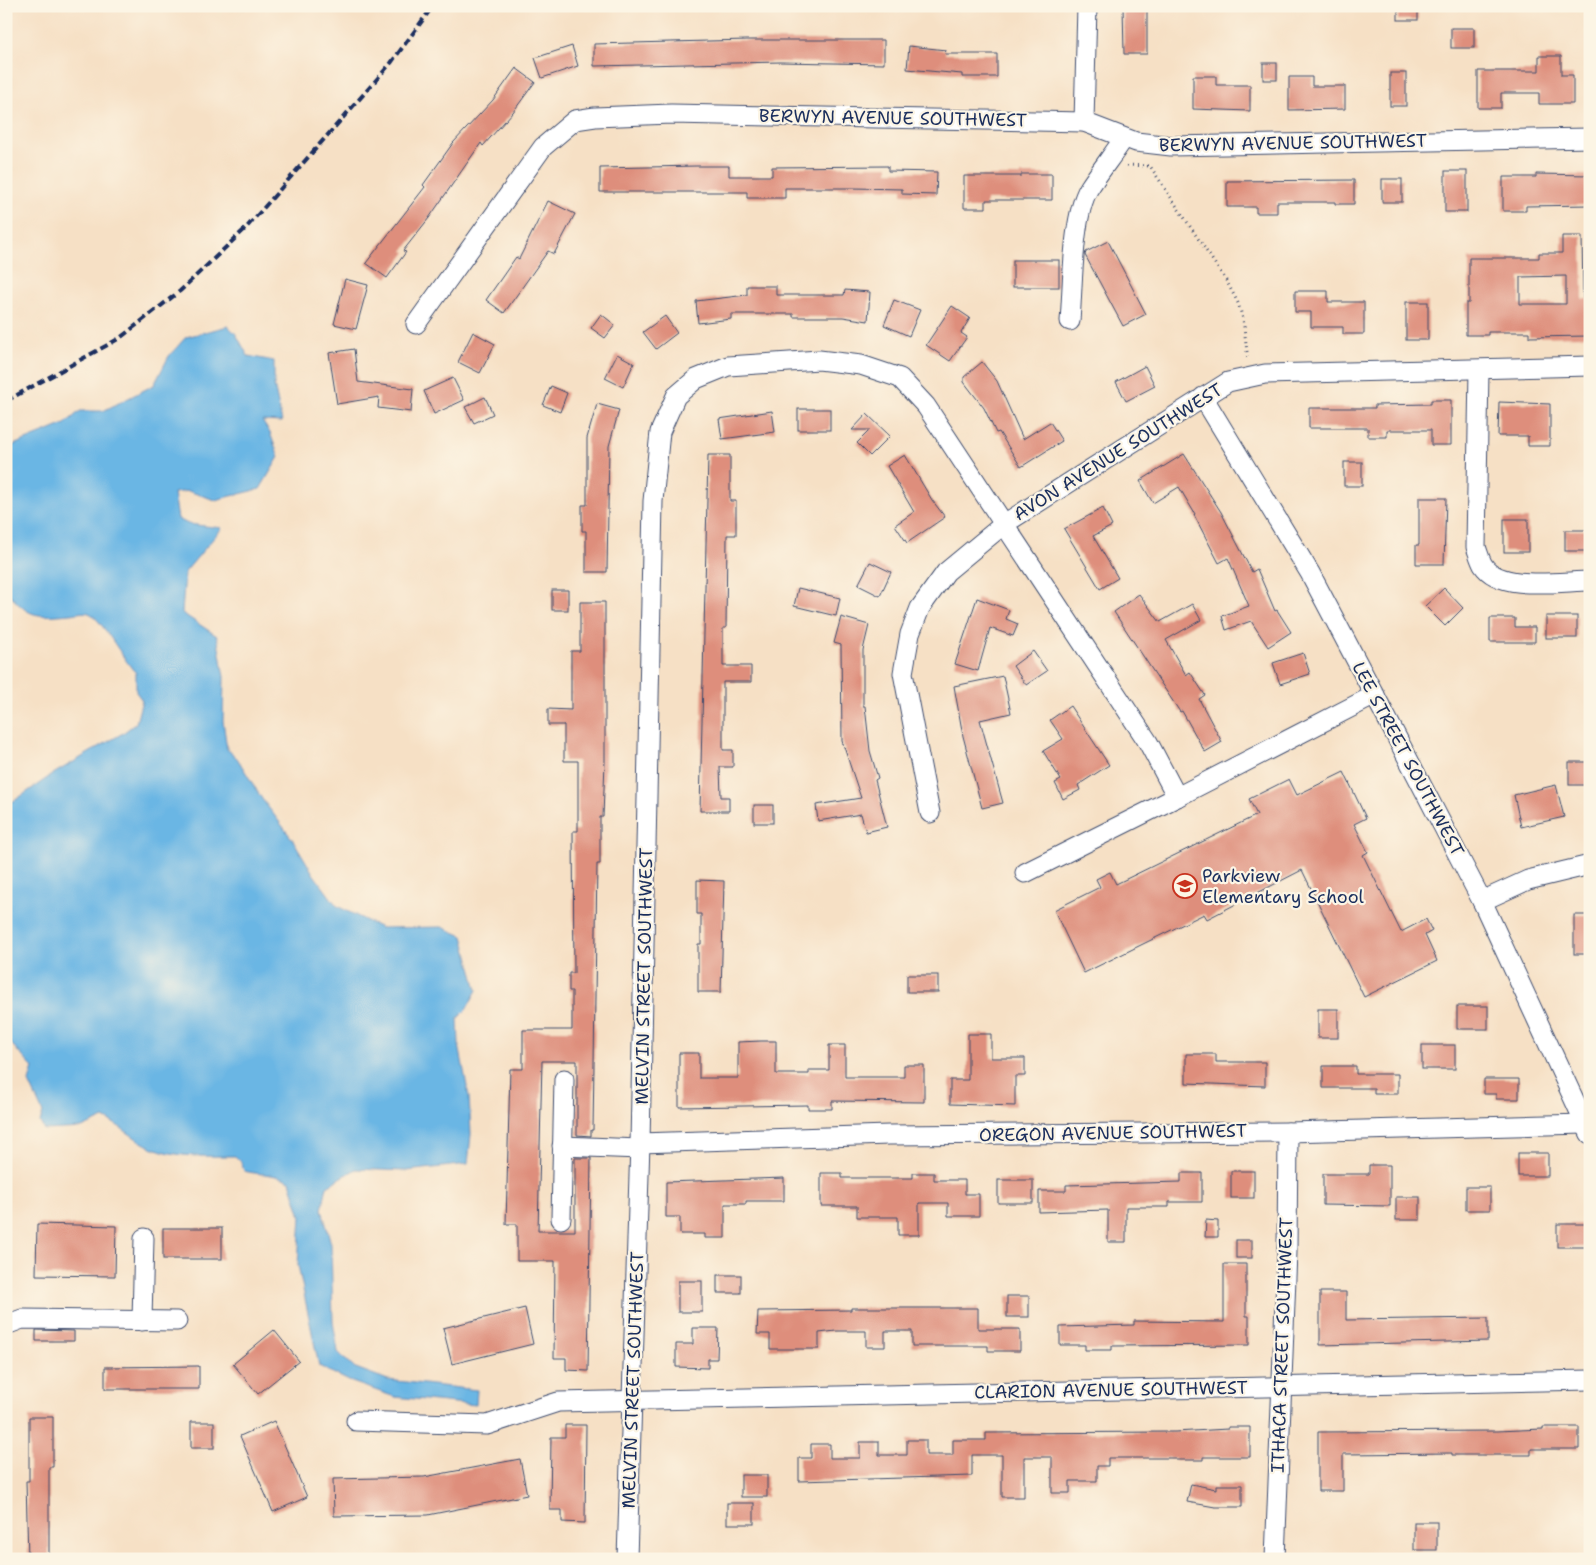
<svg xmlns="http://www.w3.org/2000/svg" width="1596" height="1565" viewBox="0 0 1596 1565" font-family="'Shantell Sans',sans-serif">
<rect width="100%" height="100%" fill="#fcf5e5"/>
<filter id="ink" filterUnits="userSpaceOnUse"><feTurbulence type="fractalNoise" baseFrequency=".02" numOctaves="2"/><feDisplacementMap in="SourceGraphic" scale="10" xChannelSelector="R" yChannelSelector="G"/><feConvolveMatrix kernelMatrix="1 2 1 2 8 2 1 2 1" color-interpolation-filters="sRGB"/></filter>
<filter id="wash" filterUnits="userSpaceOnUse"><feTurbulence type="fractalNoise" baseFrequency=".0096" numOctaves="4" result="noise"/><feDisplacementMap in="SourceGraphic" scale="20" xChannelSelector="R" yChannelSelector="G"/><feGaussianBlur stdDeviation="1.12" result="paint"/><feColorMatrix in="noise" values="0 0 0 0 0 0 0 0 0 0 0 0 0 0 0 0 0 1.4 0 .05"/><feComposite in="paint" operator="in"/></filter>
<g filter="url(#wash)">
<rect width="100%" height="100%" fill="#f6e0c5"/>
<!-- water -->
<path fill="#6ab6e4" stroke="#4272a1" d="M 228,326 L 236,334 L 248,356 L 274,361 L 274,385 L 282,422 L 262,421 L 270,433 L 279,457 L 260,489 L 215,500 L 188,491 L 174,493 L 178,519 L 188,524 L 222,528 L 185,572 L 182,613 L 217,636 L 224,677 L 223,721 L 227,749 L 237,758 L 262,799 L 293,840 L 314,875 L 337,906 L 381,928 L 442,927 L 463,936 L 477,990 L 466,1010 L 458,1018 L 459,1045 L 469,1097 L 471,1134 L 468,1164 L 406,1171 L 356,1169 L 327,1186 L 322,1209 L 331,1244 L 333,1322 L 338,1352 L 353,1367 L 388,1380 L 477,1390 L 476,1405 L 395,1397 L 349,1381 L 319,1366 L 298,1265 L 301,1216 L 290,1181 C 275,1173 259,1175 244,1171 L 241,1162 L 235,1156 C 203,1156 168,1159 140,1141 C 128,1133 118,1125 104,1118 L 82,1128 L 44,1130 L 40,1122 L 43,1113 L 29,1082 L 33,1068 L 6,1038 L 6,801 L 14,801 L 53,774 L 123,733 L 136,723 L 142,700 L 136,692 L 136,673 C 123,660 101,618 89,613 C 83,611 75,614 70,614 C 34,617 29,618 6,590 L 6,448 L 65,424 L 80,411 L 103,411 L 154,385 L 169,356 L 186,337 Z"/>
<g id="blocks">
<!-- building -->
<g fill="#de8e7c" fill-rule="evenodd">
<path d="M 1123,6 L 1147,6 L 1147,54 L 1124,54 Z"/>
<rect x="1398" y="6" width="20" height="14"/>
<rect x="1451" y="28" width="23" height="20"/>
<path d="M 747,40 L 884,40 L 884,64 L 781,62 L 594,66 L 594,44 Z"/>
<path d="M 572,46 L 578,66 L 542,78 L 535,58 Z"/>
<path d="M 909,46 L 946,50 L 945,54 L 997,54 L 997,77 L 962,77 L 962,74 L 907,69 Z"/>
<path d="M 1539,56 L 1561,56 L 1561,75 L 1573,75 L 1573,104 L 1539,104 L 1539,93 L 1501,93 L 1501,108 L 1478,108 L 1478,71 L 1539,71 Z"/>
<rect x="1263" y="63" width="14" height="17"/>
<path d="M 516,68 L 535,82 L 513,112 L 483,146 L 481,143 L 429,218 L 403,251 L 406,252 L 387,278 L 366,263 L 425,187 L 423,185 L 453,143 L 493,100 Z"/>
<rect x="1390" y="73" width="16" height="33"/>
<path d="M 1193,76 L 1216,76 L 1216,85 L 1250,85 L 1250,111 L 1193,109 Z"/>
<path d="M 1289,77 L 1312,77 L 1312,86 L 1345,86 L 1345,109 L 1289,110 Z"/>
<path d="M 696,166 L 729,166 L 729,176 L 772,176 L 772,167 L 888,166 L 888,171 L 937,172 L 936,195 L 902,194 L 902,189 L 853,188 L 785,188 L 785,198 L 747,198 L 747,192 L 600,192 L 600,168 Z"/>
<rect x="1445" y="171" width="22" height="41"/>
<path d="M 1021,174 L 1052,174 L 1052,200 L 986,200 L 986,208 L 964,208 L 964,176 L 1021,176 Z"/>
<path d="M 1536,174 L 1590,175 L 1590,205 L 1526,206 L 1526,211 L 1503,211 L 1503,177 L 1536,177 Z"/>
<rect x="1382" y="179" width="20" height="23"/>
<path d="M 1354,180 L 1354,204 L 1335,204 L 1335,202 L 1277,202 L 1277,213 L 1256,213 L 1256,207 L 1227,207 L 1227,181 Z"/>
<path d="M 548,201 L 575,214 L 554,254 L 548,251 L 504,313 L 486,300 L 516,257 L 519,259 Z"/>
<path d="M 1562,236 L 1582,236 L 1583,299 L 1589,299 L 1589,336 L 1529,337 L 1529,332 L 1488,332 L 1488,335 L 1466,335 L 1466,303 L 1469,303 L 1469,258 L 1539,258 L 1539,253 L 1562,253 ZM 1566,276 L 1566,304 L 1520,304 L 1520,277 Z"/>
<path d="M 1108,241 L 1146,314 L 1123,326 L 1085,255 L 1086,252 Z"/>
<rect x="1013" y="260" width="46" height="27"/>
<path d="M 345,279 L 368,285 L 356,329 L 334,324 Z"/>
<path d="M 747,286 L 776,286 L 776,295 L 844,295 L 845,290 L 870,292 L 868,321 L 843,317 L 793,317 L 793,314 L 731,314 L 731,319 L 698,323 L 696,301 L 747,295 Z"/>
<path d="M 1295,291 L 1328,291 L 1328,302 L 1364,302 L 1364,334 L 1343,334 L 1343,327 L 1311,327 L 1311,312 L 1295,312 Z"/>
<path d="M 894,300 L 920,310 L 909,336 L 884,325 Z"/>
<rect x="1406" y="302" width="22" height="38"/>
<path d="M 952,306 L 970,318 L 961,333 L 967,337 L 950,361 L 926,345 Z"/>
<path d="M 601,314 L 615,325 L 605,338 L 591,328 Z"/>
<path d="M 665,316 L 677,333 L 656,349 L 643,332 Z"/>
<path d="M 473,332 L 495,344 L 480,373 L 458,362 Z"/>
<path d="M 354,349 L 358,382 L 413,389 L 411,412 L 378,408 L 379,397 L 337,404 L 329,353 Z"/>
<path d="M 617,354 L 634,363 L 623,387 L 605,378 Z"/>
<path d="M 982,362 L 997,381 L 1023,439 L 1050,422 L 1062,441 L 1021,467 L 999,432 L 996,433 L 984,408 L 964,382 L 964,377 Z"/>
<path d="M 1145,366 L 1155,386 L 1126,401 L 1116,382 Z"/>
<path d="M 453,378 L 464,400 L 434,414 L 424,391 Z"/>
<path d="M 551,386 L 567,393 L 560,412 L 543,405 Z"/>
<path d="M 485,397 L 493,414 L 474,423 L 465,407 Z"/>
<path d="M 1431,400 L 1451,400 L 1451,445 L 1431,445 L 1431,430 L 1387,430 L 1387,437 L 1368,437 L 1368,428 L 1309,428 L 1309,408 L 1375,408 L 1375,405 L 1431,404 Z"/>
<path d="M 1499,402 L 1550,404 L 1550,446 L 1528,446 L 1528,436 L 1498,436 Z"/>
<path d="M 597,404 L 619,410 L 609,446 L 607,572 L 586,572 L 586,531 L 582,531 L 582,505 L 587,505 L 587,438 Z"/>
<rect x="798" y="409" width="32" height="21"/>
<path d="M 772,411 L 775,432 L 722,439 L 719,419 Z"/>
<path d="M 867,414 L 890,436 L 870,456 L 857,443 L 870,430 L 852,430 Z"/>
<path d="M 1184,454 L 1221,512 L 1252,572 L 1257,569 L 1275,611 L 1277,610 L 1291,632 L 1268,647 L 1251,621 L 1226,630 L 1222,616 L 1249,606 L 1228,558 L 1219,563 L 1194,515 L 1195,514 L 1179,487 L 1153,503 L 1140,481 Z"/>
<path d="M 708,455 L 730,455 L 730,501 L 736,501 L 736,535 L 727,535 L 726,628 L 723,628 L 723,666 L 751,666 L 751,682 L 723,682 L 723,750 L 733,750 L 733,767 L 720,767 L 721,797 L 729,797 L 729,811 L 700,811 Z"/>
<path d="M 905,455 L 932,500 L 945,517 L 907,543 L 895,525 L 914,512 L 887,466 Z"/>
<rect x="1344" y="462" width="18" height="24"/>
<path d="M 1419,498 L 1446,498 L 1444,564 L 1416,564 L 1416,545 L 1419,545 Z"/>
<path d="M 1103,508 L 1112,526 L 1093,536 L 1118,578 L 1100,589 L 1064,529 Z"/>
<rect x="1504" y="519" width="24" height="33"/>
<rect x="1565" y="530" width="25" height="21"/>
<path d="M 870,562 L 891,572 L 880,596 L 858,585 Z"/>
<path d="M 798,588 L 840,598 L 836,616 L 794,606 Z"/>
<path d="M 1444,588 L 1463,608 L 1445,626 L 1425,606 Z"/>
<rect x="552" y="590" width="16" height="20"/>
<path d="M 1139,594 L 1160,622 L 1192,604 L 1201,620 L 1166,640 L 1186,675 L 1190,672 L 1205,695 L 1199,699 L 1222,742 L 1205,752 L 1182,711 L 1180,712 L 1114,612 Z"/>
<path d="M 977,598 L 1009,610 L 1006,619 L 1018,624 L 1013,636 L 990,628 L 978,671 L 955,664 Z"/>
<path d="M 580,602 L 605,602 L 605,761 L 603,817 L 600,817 L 600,864 L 597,864 L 593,1130 L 591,1130 L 591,1136 L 577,1135 L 577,1061 L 542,1061 L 538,1231 L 575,1231 L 575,1158 L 591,1158 L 588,1371 L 566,1370 L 566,1358 L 554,1358 L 555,1261 L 517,1261 L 517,1224 L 506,1224 L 510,1069 L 523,1069 L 523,1030 L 572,1030 L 572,991 L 569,991 L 569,973 L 574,973 L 573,831 L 578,831 L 578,761 L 564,761 L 564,725 L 548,725 L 548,709 L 571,710 L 571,651 L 580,651 Z"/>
<rect x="1546" y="616" width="31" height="22"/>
<path d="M 841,617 L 869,625 L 863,650 L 863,706 L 865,706 L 870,751 L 878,778 L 875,780 L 887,827 L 866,832 L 861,814 L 818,821 L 816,805 L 861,798 L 842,741 L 841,645 L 834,643 Z"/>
<path d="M 1490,618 L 1515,618 L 1515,627 L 1535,627 L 1535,642 L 1490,642 Z"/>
<path d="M 1033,651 L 1047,671 L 1026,685 L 1013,666 Z"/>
<path d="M 1303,653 L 1310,674 L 1280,684 L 1273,663 Z"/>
<path d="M 1003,676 L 1011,713 L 980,720 L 1003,803 L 982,808 L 963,736 L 954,686 Z"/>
<path d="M 1070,706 L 1109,765 L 1078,785 L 1080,790 L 1063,799 L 1055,783 L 1061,780 L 1043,751 L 1063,739 L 1050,720 Z"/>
<rect x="1569" y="762" width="21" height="23"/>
<path d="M 1344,772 L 1366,818 L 1354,824 L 1368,852 L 1363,855 L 1401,932 L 1426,919 L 1432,931 L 1425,935 L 1437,961 L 1364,997 L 1302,870 L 1207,919 L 1204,914 L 1084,973 L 1054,910 L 1100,887 L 1096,879 L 1110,872 L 1116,884 L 1257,815 L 1249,799 L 1289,779 L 1297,795 Z"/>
<path d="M 1556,785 L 1564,817 L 1521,827 L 1514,795 Z"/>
<rect x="754" y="805" width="19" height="18"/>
<path d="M 697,880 L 724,881 L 721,992 L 698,992 L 698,944 L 701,944 L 701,914 L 697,914 Z"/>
<rect x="1574" y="915" width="16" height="39"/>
<rect x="907" y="975" width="31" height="17"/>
<rect x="1457" y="1006" width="31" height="23"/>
<rect x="1318" y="1009" width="20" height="29"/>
<path d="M 968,1034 L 991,1034 L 991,1058 L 1025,1058 L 1025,1076 L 1015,1076 L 1015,1106 L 950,1104 L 950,1080 L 968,1080 Z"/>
<path d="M 761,1041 L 776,1041 L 776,1074 L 809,1074 L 809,1070 L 829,1070 L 829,1045 L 845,1045 L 845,1077 L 904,1077 L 904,1065 L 924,1065 L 924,1102 L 832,1101 L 832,1109 L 808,1109 L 808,1105 L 679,1107 L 679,1053 L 699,1053 L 699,1078 L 738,1078 L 738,1042 Z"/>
<rect x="1422" y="1045" width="33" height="24"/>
<path d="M 1186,1054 L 1216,1054 L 1216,1062 L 1265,1062 L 1265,1086 L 1186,1083 Z"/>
<path d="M 1323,1066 L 1356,1066 L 1356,1074 L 1398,1074 L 1398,1094 L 1374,1094 L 1374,1088 L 1323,1088 Z"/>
<path d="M 1484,1079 L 1519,1079 L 1519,1099 L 1496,1099 L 1496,1094 L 1484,1094 Z"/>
<rect x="1518" y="1153" width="30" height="23"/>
<path d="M 1369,1165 L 1390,1165 L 1390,1206 L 1323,1205 L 1323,1174 L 1369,1174 Z"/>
<rect x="1231" y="1171" width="23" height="27"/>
<path d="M 821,1173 L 842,1173 L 842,1178 L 913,1178 L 913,1173 L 934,1173 L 934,1180 L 965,1180 L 965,1194 L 979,1194 L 979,1216 L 948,1216 L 948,1203 L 919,1203 L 919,1235 L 898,1235 L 898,1217 L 857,1217 L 857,1206 L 821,1206 Z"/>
<path d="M 1181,1173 L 1202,1173 L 1202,1202 L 1169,1202 L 1169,1207 L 1126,1207 L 1126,1242 L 1108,1242 L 1108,1210 L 1039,1212 L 1039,1191 L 1066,1191 L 1066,1185 L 1181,1182 Z"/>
<path d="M 784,1178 L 784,1201 L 746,1201 L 746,1204 L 725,1204 L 725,1238 L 705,1238 L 705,1234 L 680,1234 L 680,1217 L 666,1217 L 666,1182 Z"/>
<rect x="998" y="1180" width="35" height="23"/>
<rect x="1466" y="1187" width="24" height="23"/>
<rect x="1396" y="1197" width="24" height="23"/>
<path d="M 1206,1220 L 1218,1221 L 1218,1237 L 1205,1237 Z"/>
<path d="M 37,1224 L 116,1226 L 115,1276 L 36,1275 Z"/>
<rect x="1557" y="1224" width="33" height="23"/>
<rect x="163" y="1228" width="59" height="31"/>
<rect x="1236" y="1240" width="16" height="18"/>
<path d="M 1224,1264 L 1246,1264 L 1246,1316 L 1249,1316 L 1249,1345 L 1112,1346 L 1112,1350 L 1085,1350 L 1085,1345 L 1060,1345 L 1060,1327 L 1134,1325 L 1134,1321 L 1224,1322 Z"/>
<rect x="717" y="1275" width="24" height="18"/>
<rect x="678" y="1281" width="24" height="31"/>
<path d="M 1320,1292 L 1346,1292 L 1346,1320 L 1488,1318 L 1488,1341 L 1320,1345 Z"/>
<rect x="1007" y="1296" width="22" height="21"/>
<path d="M 525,1308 L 533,1344 L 452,1364 L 443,1328 Z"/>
<path d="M 851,1308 L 978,1308 L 978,1329 L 1020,1329 L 1020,1351 L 988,1351 L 988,1346 L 912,1346 L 912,1331 L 885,1331 L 885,1347 L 866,1347 L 866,1331 L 836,1331 L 819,1333 L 819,1349 L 770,1349 L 770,1334 L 757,1334 L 758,1311 L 851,1310 Z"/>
<path d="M 693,1328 L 718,1328 L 717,1359 L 708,1359 L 708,1368 L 676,1367 L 676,1344 L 693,1344 Z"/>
<path d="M 36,1330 L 74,1331 L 74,1341 L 36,1341 Z"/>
<path d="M 274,1330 L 299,1361 L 258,1394 L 233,1364 Z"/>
<path d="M 199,1366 L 199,1389 L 105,1389 L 105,1367 Z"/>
<path d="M 29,1417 L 53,1417 L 53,1467 L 49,1467 L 49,1559 L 28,1559 L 26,1481 L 29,1481 Z"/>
<path d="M 274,1421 L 307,1497 L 273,1512 L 240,1436 Z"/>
<rect x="191" y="1422" width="23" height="26"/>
<path d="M 565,1425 L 586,1425 L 585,1523 L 562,1522 L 562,1510 L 550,1510 L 551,1437 L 565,1437 Z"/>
<path d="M 1228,1427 L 1250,1427 L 1250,1457 L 1203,1457 L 1203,1460 L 1175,1460 L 1175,1458 L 1108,1458 L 1108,1466 L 1097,1466 L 1097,1481 L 1070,1481 L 1070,1493 L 1052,1493 L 1052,1457 L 1024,1457 L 1024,1497 L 1002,1497 L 1002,1455 L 972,1455 L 972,1476 L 799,1481 L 799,1458 L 811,1458 L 811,1444 L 830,1444 L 830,1458 L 860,1458 L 860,1442 L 879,1442 L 879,1455 L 907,1455 L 907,1440 L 926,1440 L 926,1455 L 953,1455 L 953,1440 L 986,1440 L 986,1433 L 1175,1432 L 1228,1429 Z"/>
<path d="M 1543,1427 L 1579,1427 L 1579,1449 L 1531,1449 L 1531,1455 L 1452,1455 L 1452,1453 L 1343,1454 L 1343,1491 L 1318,1491 L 1318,1432 L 1497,1431 L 1543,1429 Z"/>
<path d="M 520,1459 L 527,1495 L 428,1515 L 334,1516 L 333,1479 L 424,1477 Z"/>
<rect x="741" y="1475" width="26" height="22"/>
<path d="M 1191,1484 L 1216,1489 L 1216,1485 L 1242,1485 L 1242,1507 L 1215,1507 L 1187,1502 Z"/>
<rect x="727" y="1503" width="27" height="21"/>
<rect x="1414" y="1522" width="23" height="28"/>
</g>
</g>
</g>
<g filter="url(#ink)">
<use href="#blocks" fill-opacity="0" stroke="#3c4a6d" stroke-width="1"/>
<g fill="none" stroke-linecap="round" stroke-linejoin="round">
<defs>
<g id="minor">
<path d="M 1084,122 L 1087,6"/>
<path d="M 1070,321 C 1073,286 1072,217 1089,188 C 1100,171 1113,155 1124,138"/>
<path d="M 416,324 L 543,147 L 575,120 L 595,117 L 671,114 L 1084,122 L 1136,142 L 1171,146 L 1590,138"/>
<path d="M 1479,370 L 1476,547 C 1478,552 1480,560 1483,565 C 1500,592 1562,581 1590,581"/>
<path d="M 1203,397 L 1310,573 L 1383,711 L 1482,901 L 1590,1134"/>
<path d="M 1177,797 L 1375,695"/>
<path d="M 930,813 L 903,673 L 910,634 L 920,608 L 946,572 L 1004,524 L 1228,382 L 1265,374 L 1590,366"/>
<path d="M 1482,901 L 1528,880 L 1590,865"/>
<path d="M 640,1143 L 889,1135 L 1288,1132 L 1585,1124"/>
<path d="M 562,1146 L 640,1149"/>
<path d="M 561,1219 L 564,1079"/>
<path d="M 142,1321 L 144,1238"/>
<path d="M 6,1325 L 22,1319 L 177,1321"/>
<path d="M 356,1421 L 487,1425 L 558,1402 L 1590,1380"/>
<path d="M 627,1559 L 640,1143 L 653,501 L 660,432 L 676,396 L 696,379 L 728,366 L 819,360 L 861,365 L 900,378 L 926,406 L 1148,742 L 1177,797 L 1025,873"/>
<path d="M 1275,1559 L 1287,1252 L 1288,1132"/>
</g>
</defs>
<!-- minor casing -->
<use href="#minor" stroke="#3c4a6d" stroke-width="21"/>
<!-- path -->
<path stroke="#3c4a6d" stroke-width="3" stroke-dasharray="1 4" stroke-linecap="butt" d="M 1127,165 L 1150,166 L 1227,282 L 1238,303 L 1243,319 L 1248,360"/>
<!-- minor -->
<use href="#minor" stroke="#fff" stroke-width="19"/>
<!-- rail -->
<path stroke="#1b2f5e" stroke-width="4" stroke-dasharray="8 4" stroke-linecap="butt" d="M 6,401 L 120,338 L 180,291 L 246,228 L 391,63 L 433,6"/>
</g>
</g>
<!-- icons -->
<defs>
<symbol id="school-ring" viewBox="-11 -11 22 22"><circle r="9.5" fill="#fcf5e5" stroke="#c8321e" stroke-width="1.5"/><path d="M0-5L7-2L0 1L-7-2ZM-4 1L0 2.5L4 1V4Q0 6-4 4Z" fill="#c8321e"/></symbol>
</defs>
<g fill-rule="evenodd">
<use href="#school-ring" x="1171" y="872" width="28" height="28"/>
</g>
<g text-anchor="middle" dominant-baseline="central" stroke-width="4.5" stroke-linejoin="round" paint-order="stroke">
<!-- street labels -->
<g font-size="18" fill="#1b2f5e" stroke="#fcf5e5">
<text transform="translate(893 118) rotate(1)">BERWYN AVENUE SOUTHWEST</text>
<text transform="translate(1293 143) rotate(-1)">BERWYN AVENUE SOUTHWEST</text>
<text transform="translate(1118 452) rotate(-32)">AVON AVENUE SOUTHWEST</text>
<text transform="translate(1408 759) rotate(62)">LEE STREET SOUTHWEST</text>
<text transform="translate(644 976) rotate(-89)">MELVIN STREET SOUTHWEST</text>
<text transform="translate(1113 1133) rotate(-1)">OREGON AVENUE SOUTHWEST</text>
<text transform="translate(1282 1345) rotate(-88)">ITHACA STREET SOUTHWEST</text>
<text transform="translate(633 1380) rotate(-88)">MELVIN STREET SOUTHWEST</text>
<text transform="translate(1111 1390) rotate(-1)">CLARION AVENUE SOUTHWEST</text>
</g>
<!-- poi labels -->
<g font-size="18" fill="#1b2f5e" stroke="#fcf5e5" text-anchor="start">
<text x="1202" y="876">Parkview<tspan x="1202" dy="21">Elementary School</tspan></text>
</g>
</g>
<!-- margin -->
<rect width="1596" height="1565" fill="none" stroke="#fcf5e5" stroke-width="25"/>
</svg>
